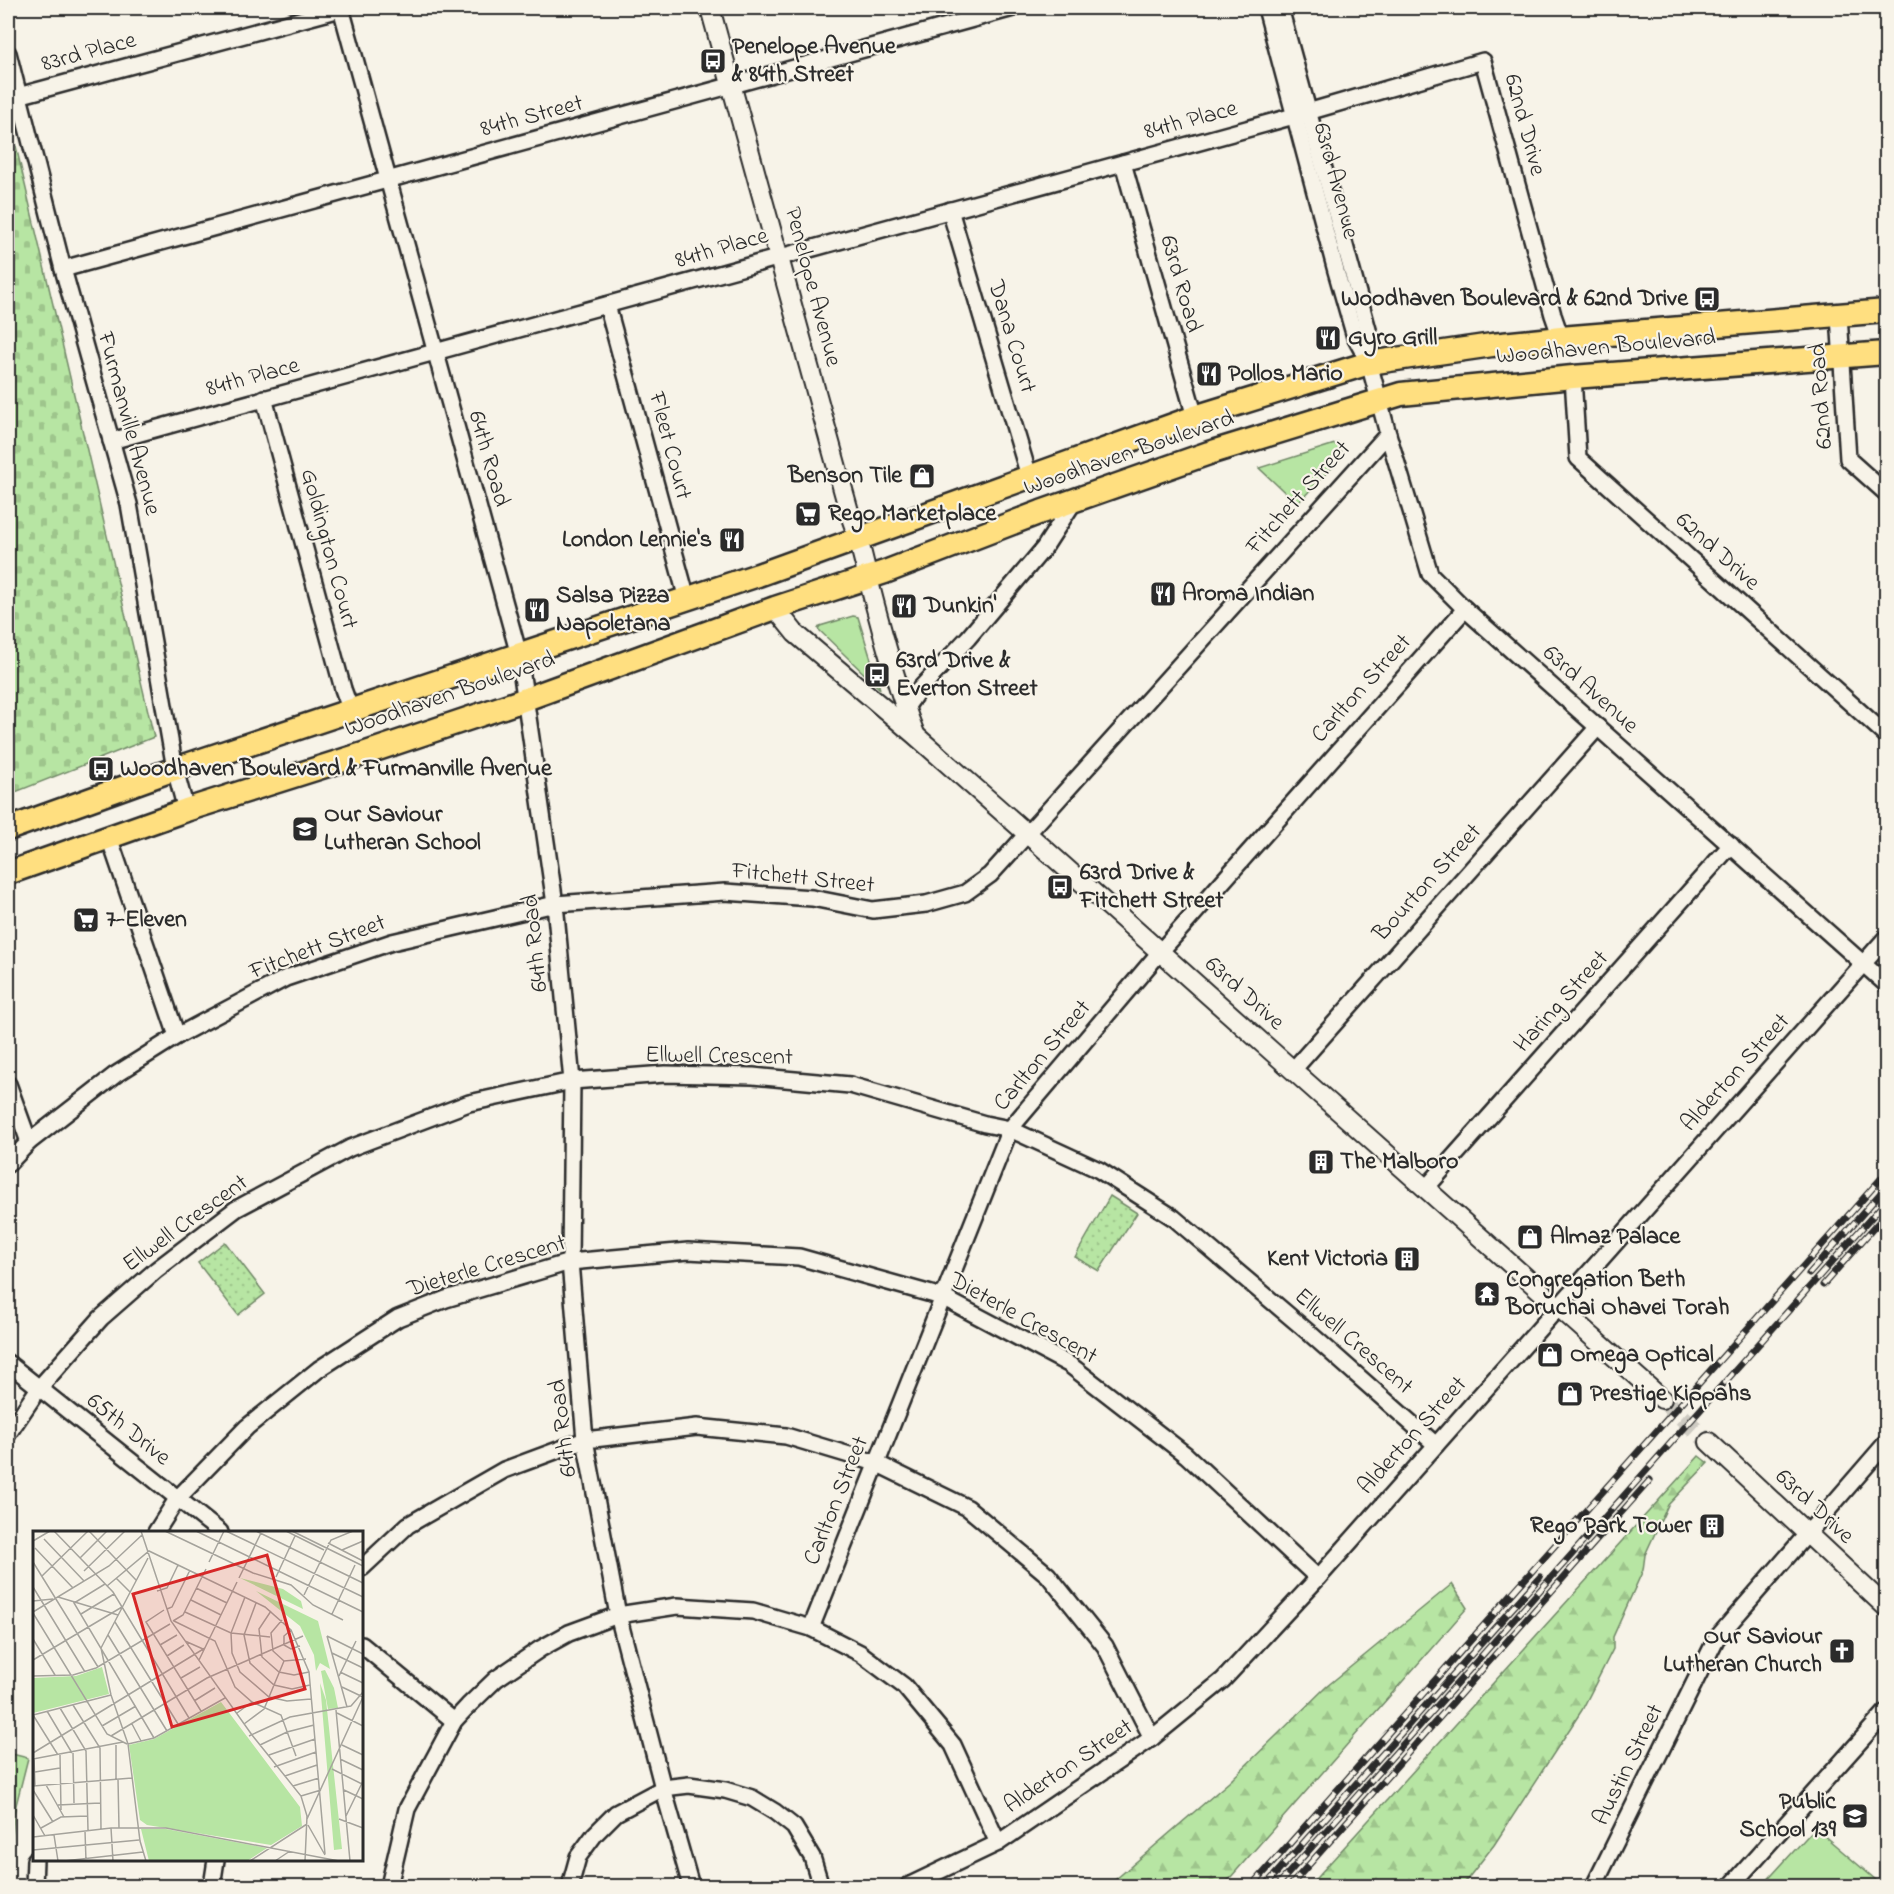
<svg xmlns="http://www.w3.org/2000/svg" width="1894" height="1894" viewBox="0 0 1894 1894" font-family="'Indie Flower',sans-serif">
<defs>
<pattern id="grass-dots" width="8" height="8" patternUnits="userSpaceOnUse" patternTransform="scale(1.5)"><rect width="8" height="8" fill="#b7e5a3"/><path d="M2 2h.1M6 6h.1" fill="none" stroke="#9ec58c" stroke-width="1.8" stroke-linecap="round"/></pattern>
<pattern id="forest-firs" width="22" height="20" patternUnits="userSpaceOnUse" patternTransform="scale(1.5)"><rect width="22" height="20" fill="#b7e5a3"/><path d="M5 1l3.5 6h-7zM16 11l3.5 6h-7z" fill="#9ec58c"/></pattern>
<pattern id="cemetery-stones" width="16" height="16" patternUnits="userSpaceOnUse" patternTransform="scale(1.5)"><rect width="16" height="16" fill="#b7e5a3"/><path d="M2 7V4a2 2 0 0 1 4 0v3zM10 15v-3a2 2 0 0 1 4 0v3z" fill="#9ec58c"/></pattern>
</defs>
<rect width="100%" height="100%" fill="#f7f3e8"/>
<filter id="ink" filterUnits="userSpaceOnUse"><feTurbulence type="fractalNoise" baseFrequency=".0167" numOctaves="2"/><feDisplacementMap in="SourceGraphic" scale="12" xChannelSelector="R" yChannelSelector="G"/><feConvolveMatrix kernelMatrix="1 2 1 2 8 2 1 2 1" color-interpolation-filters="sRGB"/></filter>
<g filter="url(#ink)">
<!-- grass -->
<g fill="url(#grass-dots)" stroke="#718867" stroke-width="1.5">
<path d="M 1110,1196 L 1137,1213 L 1099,1271 L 1075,1257 Z"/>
<path d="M 225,1242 L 265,1294 L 238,1315 L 198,1263 Z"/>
</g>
<!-- forest -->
<g fill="url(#forest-firs)" stroke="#718867" stroke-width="1.5">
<path d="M 1699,1456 L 1708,1463 L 1668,1505 L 1645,1555 L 1643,1570 L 1613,1637 L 1613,1649 L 1582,1710 L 1494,1845 L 1462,1886 L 1309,1886 Z"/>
<path d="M 1452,1584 L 1467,1608 L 1223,1886 L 1108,1886 L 1229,1782 L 1326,1687 Z"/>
</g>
<!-- cemetery -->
<path fill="url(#cemetery-stones)" stroke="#718867" stroke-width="1.5" d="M 8,112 L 154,737 L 8,795 Z"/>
<!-- green -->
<g fill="#b7e5a3" stroke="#718867" stroke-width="1.5">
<path d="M 1338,443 L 1343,456 L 1297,504 L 1259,468 Z"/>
<path d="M 853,616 L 858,617 L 880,689 L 818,629 L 820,626 Z"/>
<path d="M 8,1753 L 28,1758 L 14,1813 L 8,1886 Z"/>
<path d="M 1815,1828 L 1883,1886 L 1762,1886 Z"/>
</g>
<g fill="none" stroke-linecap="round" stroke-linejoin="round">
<!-- tertiary-tunnel -->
<path stroke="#cecbc2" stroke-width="18" stroke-dasharray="18 9" stroke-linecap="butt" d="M 1662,1399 L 1709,1442"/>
<defs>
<g id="minor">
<path d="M 341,8 L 519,655 L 555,904 L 572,1081 L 570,1262 L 585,1440 L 618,1615 L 663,1788 L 691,1886"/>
<path d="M 1266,8 L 1336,271 L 1355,337 L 1369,363 L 1388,434 L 1430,574 L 1465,609 L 1886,984"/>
<path d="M 1280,8 L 1370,337 L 1369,363"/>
<path d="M 8,53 L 63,269 L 129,504 L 175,769 L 186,810"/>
<path d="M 18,96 L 344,8"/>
<path d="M 1123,163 L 1195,417"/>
<path d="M 950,210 L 1029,476"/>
<path d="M 63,269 L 1013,8"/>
<path d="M 607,305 L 687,599"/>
<path d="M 1839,315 L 1848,459 L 1886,493"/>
<path d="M 1573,377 L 1578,458 L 1886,735"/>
<path d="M 264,398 L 343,689 L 351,711"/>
<path d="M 111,441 L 1294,116 L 1483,61 L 1553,315 L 1561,338"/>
<path d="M 905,709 L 916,693 L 968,638 L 1044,548 L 1075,500"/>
<path d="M 109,837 L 177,1036"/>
<path d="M 1293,1070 L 1598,727"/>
<path d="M 8,1084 L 29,1142"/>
<path d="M 8,1164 L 29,1142 L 115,1075 L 177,1036 L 286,978 L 392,942 L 555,904 L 725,892 L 812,898 L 873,910 L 926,904 L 965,893 L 990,875 L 1388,434"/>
<path d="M 1426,1188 L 1731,845"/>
<path d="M 8,1363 L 220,1532"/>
<path d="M 8,1434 L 39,1388 L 101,1318 L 156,1270 L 236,1209 L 350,1148 L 469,1103 L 572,1081 L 665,1074 L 753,1076 L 850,1085 L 985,1124 L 1010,1129 L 1099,1170 L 1174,1218 L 1307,1331 L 1436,1445"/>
<path d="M 156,1532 L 177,1499 L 247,1427 L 319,1369 L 398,1318 L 446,1299 L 570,1262 L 688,1251 L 799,1257 L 942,1297 L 1070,1365 L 1186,1455 L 1318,1578"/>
<path d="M 362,1568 L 408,1525 L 504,1470 L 585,1440 L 697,1427 L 786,1436 L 876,1463 L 968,1508 L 1048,1575 L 1105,1646 L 1152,1738"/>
<path d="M 811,1628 L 1010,1129 L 1160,952 L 1465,609"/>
<path d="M 362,1645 L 454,1721"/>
<path d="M 34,1886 L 35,1860"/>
<path d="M 212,1886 L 216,1860"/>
<path d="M 389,1886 L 407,1809 L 454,1721 L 468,1706 L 496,1679 L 540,1649 L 569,1633 L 618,1615 L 677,1606 L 753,1611 L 811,1628 L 860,1653 L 904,1686 L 953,1745 L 998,1843"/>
<path d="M 570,1886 L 578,1857 L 595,1834 L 616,1813 L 663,1788 L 689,1785 L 725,1790 L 752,1798 L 775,1812 L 794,1827 L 812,1857 L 821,1886"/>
<path d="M 908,1886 L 998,1843 L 1152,1738 L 1223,1680 L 1318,1578 L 1886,938"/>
<path d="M 1594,1886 L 1716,1639 L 1886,1443"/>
<path d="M 1731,1886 L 1886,1712"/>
</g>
<g id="tertiary">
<path d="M 710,8 L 850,515 C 859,537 863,559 869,582 C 882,633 896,685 915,734"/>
<path d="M 775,608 L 795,633 L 915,735 L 1040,845 L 1662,1399"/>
<path d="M 1709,1442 L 1886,1607"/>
</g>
<g id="primary">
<path d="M 8,829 L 175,769 L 758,575 L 1195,417 L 1369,363 L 1492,345 L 1561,338 L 1886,311"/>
<path d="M 8,873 L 186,810 L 363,754 L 512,704 L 775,608 L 885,572 L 1041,512 L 1209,453 L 1401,394 L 1573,377 L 1886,353"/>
</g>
</defs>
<!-- minor casing -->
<use href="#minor" stroke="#2b2b2b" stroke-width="20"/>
<!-- tertiary casing -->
<use href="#tertiary" stroke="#2b2b2b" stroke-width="22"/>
<!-- primary casing -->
<use href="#primary" stroke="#2b2b2b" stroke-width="27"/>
<!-- minor -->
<use href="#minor" stroke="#f7f3e8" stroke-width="15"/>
<!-- tertiary -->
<use href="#tertiary" stroke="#f7f3e8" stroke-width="18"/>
<!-- primary -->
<use href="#primary" stroke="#ffdf80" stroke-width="22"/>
<defs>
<g id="rail">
<path d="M 1809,1274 L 1886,1187"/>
<path d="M 1823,1285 L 1886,1214"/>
<path d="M 1252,1886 L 1886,1173"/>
<path d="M 1265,1886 L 1540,1577"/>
<path d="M 1277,1886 L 1886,1201"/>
<path d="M 1290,1886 L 1650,1480"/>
</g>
</defs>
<!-- rail casing -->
<use href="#rail" stroke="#2b2b2b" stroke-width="7"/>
<!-- rail -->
<use href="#rail" stroke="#f7f3e8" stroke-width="4.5" stroke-dasharray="14" stroke-linecap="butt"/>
</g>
</g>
<!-- icons -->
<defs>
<symbol id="bus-square" viewBox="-11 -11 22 22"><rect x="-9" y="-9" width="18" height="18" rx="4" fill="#2b2b2b" stroke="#f7f3e8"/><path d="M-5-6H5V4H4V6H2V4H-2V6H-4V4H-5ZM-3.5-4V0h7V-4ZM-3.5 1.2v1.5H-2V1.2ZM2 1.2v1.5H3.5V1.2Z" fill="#fff"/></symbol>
<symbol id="restaurant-square" viewBox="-11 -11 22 22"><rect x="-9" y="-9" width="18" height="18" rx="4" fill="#2b2b2b" stroke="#f7f3e8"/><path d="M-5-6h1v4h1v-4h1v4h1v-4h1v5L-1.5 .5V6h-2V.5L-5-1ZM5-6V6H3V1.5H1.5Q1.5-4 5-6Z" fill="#fff"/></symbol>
<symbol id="shop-square" viewBox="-11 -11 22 22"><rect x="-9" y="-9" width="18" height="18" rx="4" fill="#2b2b2b" stroke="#f7f3e8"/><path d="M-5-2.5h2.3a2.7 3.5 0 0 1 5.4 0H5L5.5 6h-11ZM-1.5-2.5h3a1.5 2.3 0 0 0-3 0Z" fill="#fff"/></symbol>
<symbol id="supermarket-square" viewBox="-11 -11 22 22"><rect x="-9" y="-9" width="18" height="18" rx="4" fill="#2b2b2b" stroke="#f7f3e8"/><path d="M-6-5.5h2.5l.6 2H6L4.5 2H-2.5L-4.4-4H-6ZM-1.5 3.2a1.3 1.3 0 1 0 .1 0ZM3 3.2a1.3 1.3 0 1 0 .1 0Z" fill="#fff"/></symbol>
<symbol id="school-square" viewBox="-11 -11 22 22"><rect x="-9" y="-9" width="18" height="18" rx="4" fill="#2b2b2b" stroke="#f7f3e8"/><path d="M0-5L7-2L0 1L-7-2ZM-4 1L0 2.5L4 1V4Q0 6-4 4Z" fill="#fff"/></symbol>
<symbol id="building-square" viewBox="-11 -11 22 22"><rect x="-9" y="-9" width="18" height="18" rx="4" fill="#2b2b2b" stroke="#f7f3e8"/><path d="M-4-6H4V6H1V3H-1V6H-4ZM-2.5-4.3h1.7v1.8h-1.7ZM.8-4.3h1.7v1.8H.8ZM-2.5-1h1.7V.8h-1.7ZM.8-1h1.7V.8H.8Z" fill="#fff"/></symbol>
<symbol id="temple-square" viewBox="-11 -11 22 22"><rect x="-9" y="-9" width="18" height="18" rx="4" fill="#2b2b2b" stroke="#f7f3e8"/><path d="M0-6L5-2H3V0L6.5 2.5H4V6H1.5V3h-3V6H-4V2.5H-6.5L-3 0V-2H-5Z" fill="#fff"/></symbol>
<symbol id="church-square" viewBox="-11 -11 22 22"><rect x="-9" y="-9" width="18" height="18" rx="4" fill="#2b2b2b" stroke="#f7f3e8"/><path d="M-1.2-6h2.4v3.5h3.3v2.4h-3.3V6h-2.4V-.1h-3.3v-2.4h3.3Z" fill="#fff"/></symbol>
</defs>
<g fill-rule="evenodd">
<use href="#bus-square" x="698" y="46" width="30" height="30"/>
<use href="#bus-square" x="1692" y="284" width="30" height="30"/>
<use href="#restaurant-square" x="1313" y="323" width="30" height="30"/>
<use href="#restaurant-square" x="1194" y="359" width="30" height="30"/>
<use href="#shop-square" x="907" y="461" width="30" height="30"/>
<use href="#supermarket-square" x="793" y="499" width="30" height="30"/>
<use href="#restaurant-square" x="717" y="525" width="30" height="30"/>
<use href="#restaurant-square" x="1148" y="579" width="30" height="30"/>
<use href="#restaurant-square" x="889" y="591" width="30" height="30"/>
<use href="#restaurant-square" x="522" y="595" width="30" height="30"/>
<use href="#bus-square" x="862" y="660" width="30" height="30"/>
<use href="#bus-square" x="86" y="754" width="30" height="30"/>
<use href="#school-square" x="290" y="814" width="30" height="30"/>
<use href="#bus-square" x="1045" y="872" width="30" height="30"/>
<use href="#supermarket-square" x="71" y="905" width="30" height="30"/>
<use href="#building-square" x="1306" y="1147" width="30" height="30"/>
<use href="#shop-square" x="1515" y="1222" width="30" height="30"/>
<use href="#building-square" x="1392" y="1244" width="30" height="30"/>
<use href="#temple-square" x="1472" y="1279" width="30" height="30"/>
<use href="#shop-square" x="1535" y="1340" width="30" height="30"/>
<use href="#shop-square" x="1555" y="1379" width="30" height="30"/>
<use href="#building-square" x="1697" y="1511" width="30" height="30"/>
<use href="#church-square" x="1827" y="1636" width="30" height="30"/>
<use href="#school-square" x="1840" y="1801" width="30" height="30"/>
</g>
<g text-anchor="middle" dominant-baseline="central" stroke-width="4.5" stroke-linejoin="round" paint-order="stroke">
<!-- poi labels -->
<g font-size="24" font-weight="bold" fill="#2b2b2b" stroke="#f7f3e8" text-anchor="start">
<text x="732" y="47">Penelope Avenue<tspan x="732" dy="28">&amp; 84th Street</tspan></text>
<text x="1688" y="299" text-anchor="end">Woodhaven Boulevard &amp; 62nd Drive</text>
<text x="1348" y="338">Gyro Grill</text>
<text x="1228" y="374">Pollos Mario</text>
<text x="902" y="476" text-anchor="end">Benson Tile</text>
<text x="828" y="514">Rego Marketplace</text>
<text x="712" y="540" text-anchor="end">London Lennie's</text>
<text x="1182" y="594">Aroma Indian</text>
<text x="556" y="596">Salsa Pizza<tspan x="556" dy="28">Napoletana</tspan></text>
<text x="924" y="606">Dunkin'</text>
<text x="896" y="661">63rd Drive &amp;<tspan x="896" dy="28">Everton Street</tspan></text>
<text x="120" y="769">Woodhaven Boulevard &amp; Furmanville Avenue</text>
<text x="324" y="815">Our Saviour<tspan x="324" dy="28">Lutheran School</tspan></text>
<text x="1080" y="873">63rd Drive &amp;<tspan x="1080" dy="28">Fitchett Street</tspan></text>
<text x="106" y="920">7-Eleven</text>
<text x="1340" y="1162">The Malboro</text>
<text x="1550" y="1237">Almaz Palace</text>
<text x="1388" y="1259" text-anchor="end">Kent Victoria</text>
<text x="1506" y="1280">Congregation Beth<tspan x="1506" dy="28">Boruchai Ohavei Torah</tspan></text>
<text x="1570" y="1355">Omega Optical</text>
<text x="1590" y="1394">Prestige Kippahs</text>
<text x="1692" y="1526" text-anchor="end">Rego Park Tower</text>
<text x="1822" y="1637" text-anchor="end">Our Saviour<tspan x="1822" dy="28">Lutheran Church</tspan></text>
<text x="1836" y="1802" text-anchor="end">Public<tspan x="1836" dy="28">School 139</tspan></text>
</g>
<!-- street labels -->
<g font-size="24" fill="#2b2b2b" stroke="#f7f3e8">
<text transform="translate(89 53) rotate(-15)">83rd Place</text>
<text transform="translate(532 117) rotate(-15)">84th Street</text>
<text transform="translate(1191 121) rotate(-15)">84th Place</text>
<text transform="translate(1524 125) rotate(75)">62nd Drive</text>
<text transform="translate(1335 181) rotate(75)">63rd Avenue</text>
<text transform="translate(722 249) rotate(-16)">84th Place</text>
<text transform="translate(1180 284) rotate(74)">63rd Road</text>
<text transform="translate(812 287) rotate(75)">Penelope Avenue</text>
<text transform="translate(1011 337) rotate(73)">Dana Court</text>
<text transform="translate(1606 348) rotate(-5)">Woodhaven Boulevard</text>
<text transform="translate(253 378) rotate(-15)">84th Place</text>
<text transform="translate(1822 396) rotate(-94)">62nd Road</text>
<text transform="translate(128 424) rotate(75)">Furmanville Avenue</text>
<text transform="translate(669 446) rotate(75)">Fleet Court</text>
<text transform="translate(1129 454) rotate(-19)">Woodhaven Boulevard</text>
<text transform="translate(488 459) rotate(74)">64th Road</text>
<text transform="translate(1299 498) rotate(-48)">Fitchett Street</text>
<text transform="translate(328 549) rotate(75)">Goldington Court</text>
<text transform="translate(1717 552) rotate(42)">62nd Drive</text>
<text transform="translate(1362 689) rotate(-48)">Carlton Street</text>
<text transform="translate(1590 690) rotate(42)">63rd Avenue</text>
<text transform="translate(450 695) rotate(-19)">Woodhaven Boulevard</text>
<text transform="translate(803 879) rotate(6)">Fitchett Street</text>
<text transform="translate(1428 883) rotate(-48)">Bourton Street</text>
<text transform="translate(536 943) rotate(-96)">64th Road</text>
<text transform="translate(318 948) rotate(-21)">Fitchett Street</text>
<text transform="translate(1244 994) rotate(42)">63rd Drive</text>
<text transform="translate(1562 1002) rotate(-48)">Haring Street</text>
<text transform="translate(1043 1056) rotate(-50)">Carlton Street</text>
<text transform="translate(719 1057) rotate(1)">Ellwell Crescent</text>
<text transform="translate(1736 1073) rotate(-48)">Alderton Street</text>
<text transform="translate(186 1224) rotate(-36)">Ellwell Crescent</text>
<text transform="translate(487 1267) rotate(-17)">Dieterle Crescent</text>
<text transform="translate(1023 1319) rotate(29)">Dieterle Crescent</text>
<text transform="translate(1353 1342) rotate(41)">Ellwell Crescent</text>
<text transform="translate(564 1428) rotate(-97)">64th Road</text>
<text transform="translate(128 1430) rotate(39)">65th Drive</text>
<text transform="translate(1413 1436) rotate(-48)">Alderton Street</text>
<text transform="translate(837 1501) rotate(-68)">Carlton Street</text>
<text transform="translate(1814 1507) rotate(43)">63rd Drive</text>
<text transform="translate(1629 1765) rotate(-64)">Austin Street</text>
<text transform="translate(1069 1767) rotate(-34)">Alderton Street</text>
</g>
</g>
<!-- overview -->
<g transform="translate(33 1531)">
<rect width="330" height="330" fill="#f7f3e8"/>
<path d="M 292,139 L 301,157 L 305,177 L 295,178 L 288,140 Z" fill="#b7e5a3"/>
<path d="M 207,47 L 250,58 L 268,70 L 270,78 ZM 223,60 L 285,90 L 297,138 L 287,132 L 283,140 L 281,124 L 267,95 ZM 287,152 L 293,169 L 309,318 L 301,319 Z" fill="#b7e5a3"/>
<path d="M 188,171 L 267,276 L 269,295 L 238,314 L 114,294 L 107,289 L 96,214 L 121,208 ZM 108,298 L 133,298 L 234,317 L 214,330 L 116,330 Z" fill="#b7e5a3"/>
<path d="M 69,136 L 76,163 L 0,182 L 0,147 L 43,145 Z" fill="#b7e5a3"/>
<path fill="none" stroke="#a5a39c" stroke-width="1.5" d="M 21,0 L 80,61 L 156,187M 56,0 L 103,49M 108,0 L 138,90 L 219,204 L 268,265 L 274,285 L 272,330M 132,0 L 220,42 L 258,54 L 280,74 L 310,89M 163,0 L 330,81M 193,0 L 330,66M 223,0 L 330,52M 253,0 L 291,19M 259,0 L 330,35M 11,8 L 51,50M 0,10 L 17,0M 295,12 L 330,30M 2,17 L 40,57M 309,19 L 330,10M 47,27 L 74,0M 0,31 L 65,136M 176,31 L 191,0M 51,40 L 92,0M 9,45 L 55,0M 243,46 L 262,5M 83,47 L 97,61M 206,47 L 228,2M 72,53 L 41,72 L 121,207M 74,55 L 116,20 L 232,76 L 258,99 L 276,141 L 292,323M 0,56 L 52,141M 163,57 L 194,72M 124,60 L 134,57 L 145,34M 271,64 L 298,9 L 320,0M 25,66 L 85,84M 212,66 L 198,102 L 199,122 L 207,141 L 236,166 L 254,170 L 278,168M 158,69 L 188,84M 0,70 L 20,68M 223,72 L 211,104 L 217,132 L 241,154 L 259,158 L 277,154M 134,78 L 139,76 L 157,39M 131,79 L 113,91 L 168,180M 238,80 L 226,98 L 229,126 L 246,141 L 261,144 L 276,141M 0,81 L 76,35 L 109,4M 152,81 L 198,102 L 237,106M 0,82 L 74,203 L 94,213M 48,83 L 81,63M 299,83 L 322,34M 249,89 L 238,102 L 240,120 L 251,130 L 273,128M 140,90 L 150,84 L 173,38M 141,90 L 182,110 L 202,156 L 219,171 L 248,184 L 263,225M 82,91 L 145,193M 258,99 L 251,105 L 251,114 L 258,118 L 267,115M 75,104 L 134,200M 294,105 L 314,176M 294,105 L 330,123M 0,108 L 22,144M 152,110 L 170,118M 127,114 L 144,104M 299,122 L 330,137M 134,125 L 151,114M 0,129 L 89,76M 166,129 L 204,51M 307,141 L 330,152M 0,145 L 40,144 L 63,137 L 137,93M 306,145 L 323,110M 148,147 L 167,136M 309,156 L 330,166M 161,170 L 182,157M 40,174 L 67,217 L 68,298M 318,175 L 330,161M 27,177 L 53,220 L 55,299M 303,179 L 317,330M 14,180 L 39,222M 204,182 L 219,171M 304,182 L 330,195M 0,184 L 78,164M 0,184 L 25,224M 99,193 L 108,210M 211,193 L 231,178 L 251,130M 69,195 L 103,175M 78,205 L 174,147 L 270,105M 216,205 L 257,186 L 318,175M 95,213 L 121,207 L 192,167M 227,214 L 254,201 L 281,194M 309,214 L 330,224M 0,222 L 172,117M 40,222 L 41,272M 27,224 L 28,279M 236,224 L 282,208M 0,228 L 90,211M 1,228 L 2,255M 307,228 L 330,239M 241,236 L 283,221M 299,238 L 329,253M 2,241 L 27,237M 252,245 L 284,234M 85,248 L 86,297M 83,249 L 83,214M 13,254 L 31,286M 0,255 L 99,247M 260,255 L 286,247M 0,259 L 20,291M 311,259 L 330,268M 268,265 L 288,259M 25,274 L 67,272M 0,284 L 12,305M 313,285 L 330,250M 274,288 L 330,166M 306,288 L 330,297M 275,294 L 292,324M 8,297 L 28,286 L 54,285M 78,297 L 80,330M 52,300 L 53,330M 21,304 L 25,330M 0,306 L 78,297 L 133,297 L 306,330M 0,319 L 106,309M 31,330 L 110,321M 113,330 L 107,310 L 95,213 L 78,164 L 68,117 L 115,27M 217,330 L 274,293M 242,330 L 257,320"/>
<path fill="#d62828" fill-opacity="0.15" stroke="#d62828" stroke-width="3" d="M 234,24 L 272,158 L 139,196 L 100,63 Z"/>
<rect width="330" height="330" fill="none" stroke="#2b2b2b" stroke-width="3"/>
</g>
<!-- margin -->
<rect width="1894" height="1894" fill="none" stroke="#f7f3e8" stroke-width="30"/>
<rect x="15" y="15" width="1864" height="1864" fill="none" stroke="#2b2b2b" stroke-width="2" filter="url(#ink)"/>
</svg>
